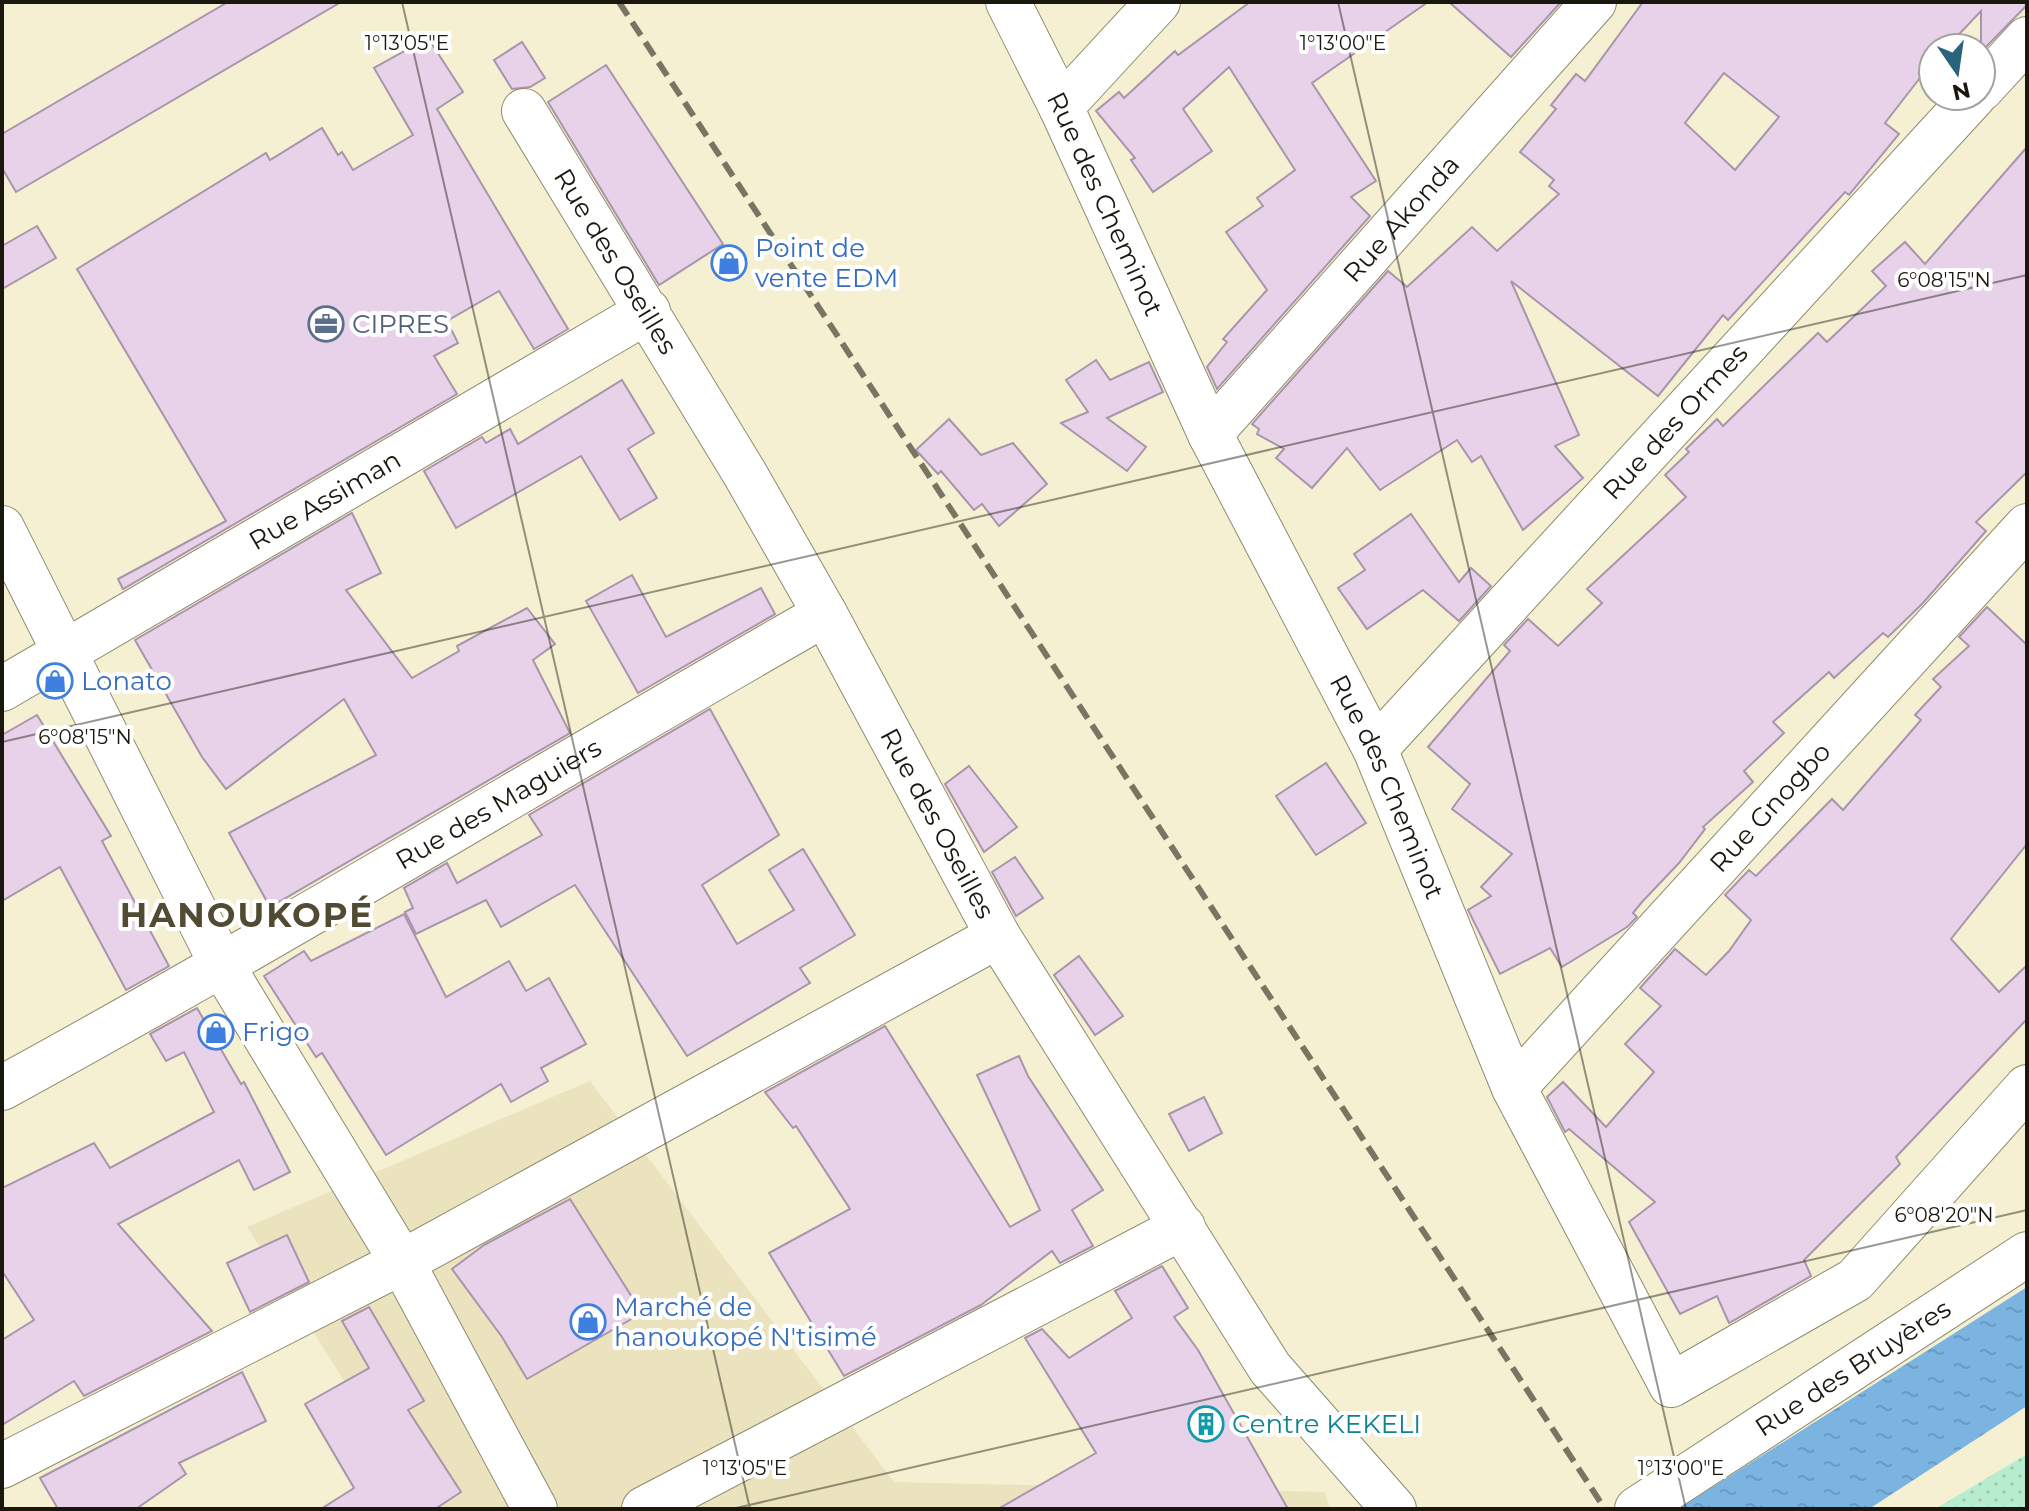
<svg xmlns="http://www.w3.org/2000/svg" width="2029" height="1511" viewBox="0 0 2029 1511" font-family="Montserrat,sans-serif">
<defs>
<pattern id="grass-dots" width="8" height="8" patternUnits="userSpaceOnUse" patternTransform="scale(2)"><rect width="8" height="8" fill="#b9edd0"/><path d="M2 2h.1M6 6h.1" fill="none" stroke="#9ecab1" stroke-width="1.8" stroke-linecap="round"/></pattern>
<pattern id="water-ripples" width="26" height="14" patternUnits="userSpaceOnUse" patternTransform="scale(2)"><rect width="26" height="14" fill="#7bb4e1"/><path d="M2 4q2-2 4 0t4 0M15 11q2-2 4 0t4 0" fill="none" stroke="#6a9ac0"/></pattern>
</defs>
<rect width="100%" height="100%" fill="#f6f0d2"/>
<!-- built -->
<path fill="#ebe3be" d="M 590,1081 L 894,1482 L 1325,1492 L 1330,1509 L 425,1509 L 247,1227 Z"/>
<!-- grass -->
<path fill="url(#grass-dots)" d="M 2027,1454 L 2027,1509 L 1935,1509 Z"/>
<!-- water -->
<path fill="url(#water-ripples)" d="M 2027,1287 L 2027,1406 L 1869,1509 L 1678,1509 Z"/>
<!-- building -->
<g fill="#e8d2ea" stroke="#a995ab" stroke-width="2" fill-rule="evenodd">
<path d="M 228,2 L 341,2 L 16,192 L 2,168 L 2,134 Z"/>
<path d="M 1250,2 L 1428,2 L 1312,83 L 1376,181 L 1351,197 L 1370,216 L 1217,389 L 1207,367 L 1227,342 L 1223,339 L 1267,290 L 1226,232 L 1263,206 L 1257,198 L 1295,170 L 1229,67 L 1183,109 L 1212,151 L 1153,192 L 1131,160 L 1135,158 L 1096,111 L 1119,92 L 1124,98 L 1175,51 L 1178,55 Z"/>
<path d="M 1449,2 L 1561,2 L 1511,57 Z"/>
<path d="M 1643,2 L 2027,2 L 2027,5 L 1981,52 L 1981,11 L 1946,48 L 1933,48 L 1933,61 L 1885,123 L 1899,134 L 1849,195 L 1845,192 L 1728,320 L 1723,315 L 1658,396 L 1511,281 L 1579,435 L 1555,446 L 1583,478 L 1523,530 L 1481,456 L 1472,462 L 1457,440 L 1380,490 L 1347,448 L 1312,488 L 1276,458 L 1284,449 L 1257,434 L 1259,429 L 1252,424 L 1388,271 L 1407,287 L 1472,227 L 1497,251 L 1559,194 L 1549,186 L 1554,180 L 1520,152 L 1556,109 L 1551,105 L 1576,74 L 1585,81 ZM 1724,73 L 1779,117 L 1735,170 L 1685,123 Z"/>
<path d="M 428,38 L 463,92 L 437,109 L 568,329 L 534,349 L 499,291 L 447,321 L 458,343 L 434,356 L 457,394 L 123,589 L 118,579 L 226,521 L 77,269 L 266,153 L 270,160 L 322,128 L 338,155 L 342,152 L 353,170 L 413,135 L 374,68 Z"/>
<path d="M 522,42 L 545,78 L 530,87 L 512,89 L 494,60 Z"/>
<path d="M 606,65 L 723,244 L 659,285 L 548,102 Z"/>
<path d="M 2027,147 L 2027,472 L 1976,522 L 1986,531 L 1923,603 L 1888,637 L 1883,633 L 1834,678 L 1829,672 L 1773,722 L 1784,733 L 1744,771 L 1753,782 L 1703,827 L 1705,829 L 1679,863 L 1642,902 L 1633,913 L 1637,917 L 1627,927 L 1562,967 L 1550,948 L 1500,974 L 1468,910 L 1491,896 L 1481,887 L 1512,854 L 1452,809 L 1470,784 L 1428,747 L 1510,651 L 1504,645 L 1528,619 L 1558,646 L 1602,603 L 1587,589 L 1686,497 L 1665,475 L 1689,452 L 1686,449 L 1717,419 L 1723,426 L 1818,333 L 1827,342 L 1886,286 L 1872,271 L 1905,242 L 1925,264 Z"/>
<path d="M 37,226 L 56,258 L 2,289 L 2,246 Z"/>
<path d="M 1096,360 L 1110,380 L 1149,362 L 1163,392 L 1107,418 L 1146,447 L 1127,471 L 1061,423 L 1088,412 L 1066,380 Z"/>
<path d="M 622,380 L 654,433 L 628,449 L 657,498 L 620,520 L 581,456 L 456,528 L 424,471 L 482,437 L 486,443 L 510,429 L 518,444 Z"/>
<path d="M 949,419 L 981,455 L 1013,443 L 1047,484 L 999,526 L 982,504 L 974,510 L 941,471 L 938,474 L 916,450 Z"/>
<path d="M 352,513 L 381,573 L 346,590 L 412,678 L 459,651 L 457,646 L 527,608 L 555,644 L 533,660 L 570,733 L 270,907 L 229,833 L 376,755 L 344,699 L 226,789 L 202,757 L 135,640 Z"/>
<path d="M 1411,514 L 1459,582 L 1471,568 L 1491,586 L 1459,621 L 1423,590 L 1367,629 L 1338,588 L 1365,570 L 1354,554 Z"/>
<path d="M 632,575 L 666,637 L 761,588 L 775,614 L 638,693 L 586,601 Z"/>
<path d="M 1987,607 L 2027,645 L 2027,844 L 1951,939 L 1999,992 L 2027,965 L 2027,1019 L 1896,1157 L 1900,1164 L 1804,1260 L 1811,1276 L 1729,1323 L 1717,1296 L 1680,1314 L 1629,1222 L 1655,1202 L 1569,1129 L 1565,1132 L 1547,1097 L 1563,1082 L 1606,1127 L 1654,1072 L 1625,1044 L 1661,1006 L 1640,988 L 1675,949 L 1706,975 L 1729,951 L 1751,920 L 1725,895 L 1749,870 L 1756,876 L 1832,799 L 1843,810 L 1921,720 L 1915,715 L 1941,687 L 1933,679 L 1969,646 L 1959,637 Z"/>
<path d="M 710,709 L 779,835 L 702,885 L 737,944 L 794,910 L 769,870 L 803,849 L 855,935 L 800,968 L 810,983 L 687,1056 L 575,885 L 501,927 L 486,900 L 416,934 L 405,912 L 413,908 L 404,888 L 447,863 L 457,883 L 542,835 L 529,815 Z"/>
<path d="M 37,715 L 111,836 L 102,841 L 169,966 L 126,990 L 60,867 L 2,901 L 2,735 Z"/>
<path d="M 1326,763 L 1366,823 L 1316,855 L 1276,796 Z"/>
<path d="M 969,766 L 1017,827 L 984,852 L 945,784 Z"/>
<path d="M 1015,857 L 1043,898 L 1016,916 L 992,872 Z"/>
<path d="M 404,914 L 446,997 L 509,961 L 526,991 L 549,978 L 586,1044 L 541,1068 L 548,1081 L 511,1102 L 501,1084 L 386,1155 L 322,1053 L 316,1057 L 264,976 L 304,951 L 311,961 Z"/>
<path d="M 1079,956 L 1123,1016 L 1095,1035 L 1054,975 Z"/>
<path d="M 197,1008 L 241,1084 L 244,1082 L 290,1172 L 254,1190 L 239,1160 L 118,1224 L 212,1331 L 84,1396 L 74,1381 L 2,1425 L 2,1340 L 34,1320 L 2,1271 L 2,1188 L 94,1143 L 110,1168 L 214,1112 L 184,1052 L 166,1061 L 150,1034 Z"/>
<path d="M 885,1026 L 1010,1227 L 1040,1210 L 977,1075 L 1019,1056 L 1028,1076 L 1103,1190 L 1072,1210 L 1093,1246 L 1060,1263 L 1052,1251 L 981,1305 L 844,1376 L 769,1253 L 850,1209 L 796,1126 L 793,1128 L 765,1092 Z"/>
<path d="M 1204,1097 L 1222,1133 L 1189,1151 L 1169,1114 Z"/>
<path d="M 570,1199 L 642,1313 L 527,1379 L 502,1337 L 452,1269 L 484,1245 Z"/>
<path d="M 287,1235 L 309,1282 L 250,1312 L 227,1263 Z"/>
<path d="M 1162,1266 L 1188,1308 L 1174,1317 L 1198,1350 L 1288,1509 L 998,1509 L 1096,1453 L 1025,1338 L 1042,1329 L 1069,1358 L 1132,1318 L 1115,1291 Z"/>
<path d="M 369,1307 L 424,1401 L 408,1410 L 461,1492 L 435,1509 L 321,1509 L 354,1488 L 305,1404 L 369,1368 L 342,1321 Z"/>
<path d="M 242,1372 L 266,1421 L 179,1463 L 186,1474 L 136,1509 L 58,1509 L 40,1478 Z"/>
</g>
<g fill="none" stroke-linecap="round" stroke-linejoin="round">
<defs>
<g id="street">
<path id="s1" d="M 1008,2 L 1061,107 L 1210,434 L 1375,749 L 1514,1088 L 1671,1385 L 1855,1280 L 2027,1087"/>
<path d="M 1981,89 L 2027,39"/>
<path d="M 1061,107 L 1158,2"/>
<path id="s2" d="M 524,111 L 745,474 L 825,614 L 998,936 L 1270,1368 L 1394,1509"/>
<path id="s3" d="M 1210,434 L 1594,2"/>
<path id="s4" d="M 2,689 L 648,311"/>
<path id="s5" d="M 1375,749 L 1974,96"/>
<path id="s6" d="M 2,1088 C 280,936 550,771 825,614"/>
<path id="s7" d="M 1514,1088 L 2027,526"/>
<path d="M 2,1466 L 402,1262 L 998,936"/>
<path d="M 644,1509 L 1183,1227"/>
<path id="s8" d="M 1637,1509 L 2027,1254"/>
</g>
<path id="secondary" d="M 2,528 L 223,967 L 402,1262 L 535,1509"/>
</defs>
<!-- street casing -->
<use href="#street" stroke="#908a6f" stroke-width="46"/>
<!-- secondary casing -->
<use href="#secondary" stroke="#908a6f" stroke-width="46"/>
<!-- street -->
<use href="#street" stroke="#fff" stroke-width="44"/>
<!-- secondary -->
<use href="#secondary" stroke="#fff" stroke-width="44"/>
<!-- rail -->
<path stroke="#797563" stroke-width="6" stroke-dasharray="16 8" stroke-linecap="butt" d="M 619,2 L 1605,1509"/>
</g>
<!-- ticks -->
<path fill="none" stroke="#1a180e" stroke-width="2" stroke-opacity="0.45" d="M 402,2 L 750,1509M 1338,2 L 1686,1509M 2,742 L 2027,275M 732,1509 L 2027,1210"/>
<!-- icons -->
<defs>
<symbol id="shop-ring" viewBox="-11 -11 22 22"><circle r="9.5" fill="#fff" stroke="#3f7fe0" stroke-width="1.5"/><path d="M-5-2.5h2.3a2.7 3.5 0 0 1 5.4 0H5L5.5 6h-11ZM-1.5-2.5h3a1.5 2.3 0 0 0-3 0Z" fill="#3f7fe0"/></symbol>
<symbol id="office-ring" viewBox="-11 -11 22 22"><circle r="9.5" fill="#fff" stroke="#5c6f8a" stroke-width="1.5"/><path d="M-6-3h4V-5.5h4V-3h4V5H-6ZM-1-4.5V-3h2v-1.5ZM-6 0V1H6V0Z" fill="#5c6f8a"/></symbol>
<symbol id="building-ring" viewBox="-11 -11 22 22"><circle r="9.5" fill="#fff" stroke="#0f9aa8" stroke-width="1.5"/><path d="M-4-6H4V6H1V3H-1V6H-4ZM-2.5-4.3h1.7v1.8h-1.7ZM.8-4.3h1.7v1.8H.8ZM-2.5-1h1.7V.8h-1.7ZM.8-1h1.7V.8H.8Z" fill="#0f9aa8"/></symbol>
</defs>
<g fill-rule="evenodd">
<use href="#shop-ring" x="709" y="243" width="40" height="40"/>
<use href="#office-ring" x="306" y="304" width="40" height="40"/>
<use href="#shop-ring" x="35" y="661" width="40" height="40"/>
<use href="#shop-ring" x="196" y="1012" width="40" height="40"/>
<use href="#shop-ring" x="568" y="1302" width="40" height="40"/>
<use href="#building-ring" x="1186" y="1404" width="40" height="40"/>
</g>
<g text-anchor="middle" dominant-baseline="central" stroke-width="8" stroke-linejoin="round" paint-order="stroke">
<!-- street labels -->
<g font-size="26" fill="#1a180e" stroke="#fff">
<text stroke="none"><textPath href="#s1" startOffset="224">Rue des Cheminot</textPath></text>
<text stroke="none"><textPath href="#s3" startOffset="288">Rue Akonda</textPath></text>
<text stroke="none"><textPath href="#s2" startOffset="176">Rue des Oseilles</textPath></text>
<text stroke="none"><textPath href="#s5" startOffset="444">Rue des Ormes</textPath></text>
<text stroke="none"><textPath href="#s4" startOffset="374">Rue Assiman</textPath></text>
<text stroke="none"><textPath href="#s1" startOffset="872">Rue des Cheminot</textPath></text>
<text stroke="none"><textPath href="#s6" startOffset="572">Rue des Maguiers</textPath></text>
<text stroke="none"><textPath href="#s7" startOffset="380">Rue Gnogbo</textPath></text>
<text stroke="none"><textPath href="#s2" startOffset="824">Rue des Oseilles</textPath></text>
<text stroke="none"><textPath href="#s8" startOffset="258">Rue des Bruyères</textPath></text>
</g>
<!-- shop labels -->
<g font-size="26" fill="#366cbe" stroke="#fff" text-anchor="start">
<text x="755" y="248">Point de<tspan x="755" dy="30">vente EDM</tspan></text>
<text x="81" y="681">Lonato</text>
<text x="242" y="1032">Frigo</text>
<text x="614" y="1307">Marché de<tspan x="614" dy="30">hanoukopé N'tisimé</tspan></text>
</g>
<!-- service labels -->
<g font-size="26" fill="#4e5e75" stroke="#fff" text-anchor="start">
<text x="352" y="324">CIPRES</text>
</g>
<!-- culture labels -->
<g font-size="26" fill="#0d838f" stroke="#fff" text-anchor="start">
<text x="1232" y="1424">Centre KEKELI</text>
</g>
<!-- district labels -->
<g font-size="34" font-weight="bold" letter-spacing="2" fill="#504b32" stroke="#fff">
<text x="247" y="915">HANOUKOPÉ</text>
</g>
</g>
<g font-size="20" text-anchor="middle" fill="#1a180e" stroke="#fff" stroke-width="8" stroke-linejoin="round" paint-order="stroke">
<text x="407" y="50">1°13'05"E</text>
<text x="1343" y="50">1°13'00"E</text>
<text x="1944" y="287">6°08'15"N</text>
<text x="85" y="744">6°08'15"N</text>
<text x="1944" y="1222">6°08'20"N</text>
<text x="745" y="1475">1°13'05"E</text>
<text x="1681" y="1475">1°13'00"E</text>
</g>
<!-- border -->
<rect width="2029" height="1511" fill="none" stroke="#1a180e" stroke-width="8"/>
<!-- north arrow -->
<g transform="translate(1957 72) rotate(167)"><circle r="38" fill="#ffffff" stroke="#a3a39f" stroke-width="2"/>
<path d="M0-6L14 30L0 20L-14 30Z" fill="#29637c"/>
<text y="-12" font-size="22" font-weight="bold" text-anchor="middle" fill="#1a180e">N</text>
</g>
</svg>
